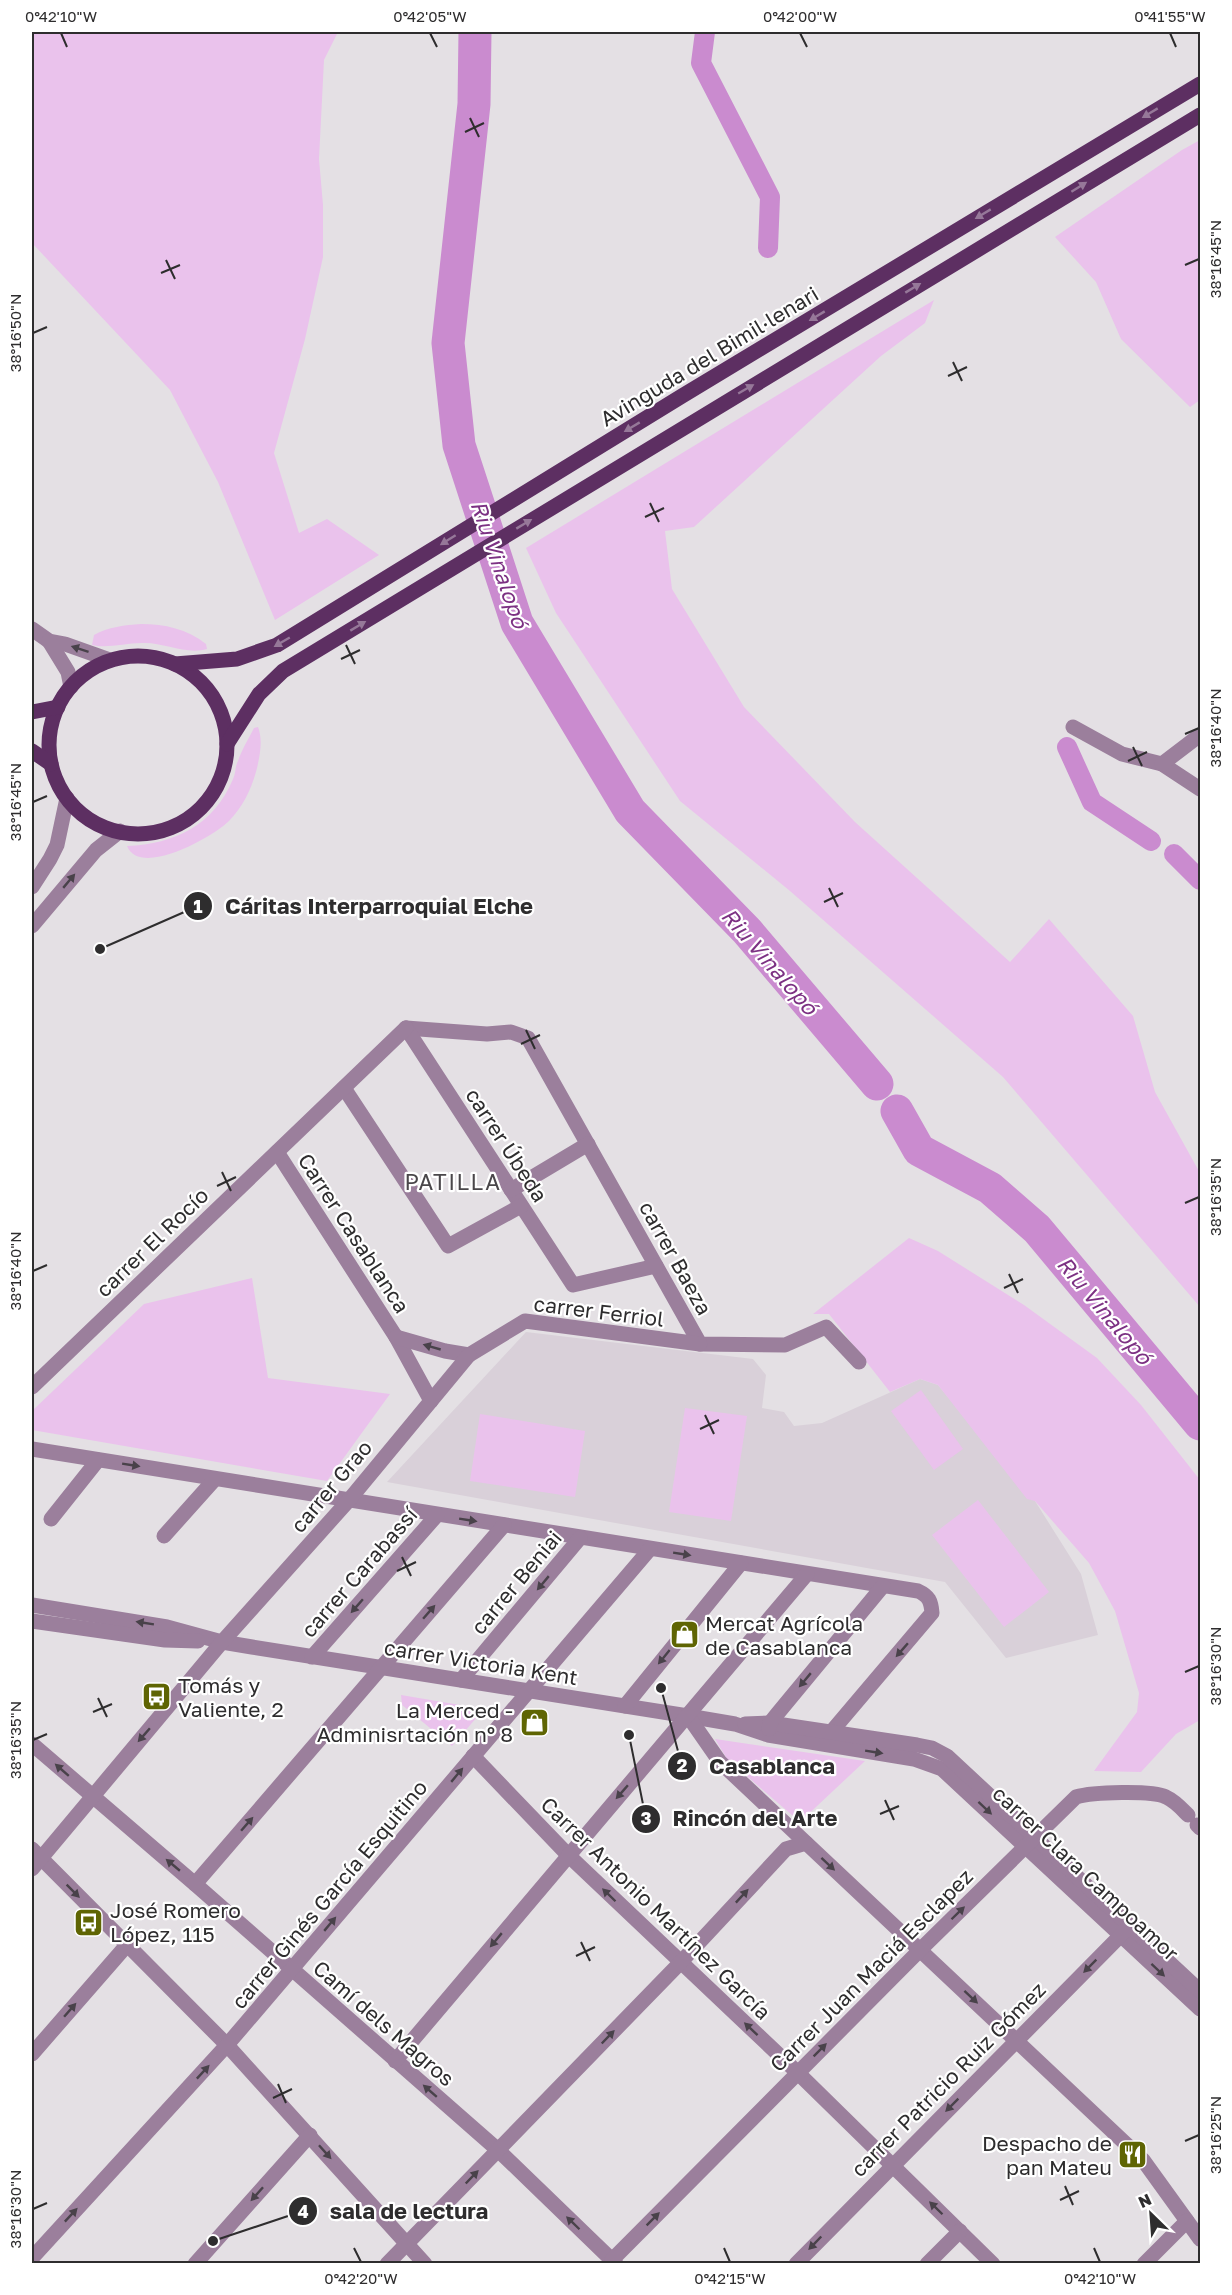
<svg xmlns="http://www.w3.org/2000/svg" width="1232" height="2295" viewBox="0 0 1232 2295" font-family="'Golos Text',sans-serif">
<rect width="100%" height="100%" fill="#e4e0e4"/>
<!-- built -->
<path fill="#d9d0d9" d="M 526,1332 L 753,1359 L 766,1375 L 762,1408 L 784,1412 L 794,1426 L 822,1423 L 920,1379 L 938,1385 L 1035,1501 L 1081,1574 L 1098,1635 L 1006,1658 L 945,1582 L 387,1482 Z"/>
<!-- green -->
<g fill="#eac2ec">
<path d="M 32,32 L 338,32 L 324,60 L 319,159 L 323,205 L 323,257 L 305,339 L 274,453 L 299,533 L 327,519 L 379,555 L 275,620 L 218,482 L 170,390 L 32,243 Z"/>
<path d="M 1200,140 L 1200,400 L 1190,407 L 1121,339 L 1096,282 L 1055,237 L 1182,150 Z"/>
<path d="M 934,300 L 925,323 L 881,356 L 694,527 L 665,531 L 672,589 L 744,707 L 855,822 L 1010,962 L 1049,919 L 1133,1016 L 1155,1092 L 1200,1173 L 1200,1307 L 1003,1077 L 790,891 L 680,801 L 556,613 L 526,548 Z"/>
<path d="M 141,624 C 165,624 187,629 206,644 L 207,649 C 187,655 165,643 145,643 C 127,642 109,649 92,645 L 94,635 C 108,627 125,625 141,624 Z"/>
<path d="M 258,727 C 263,740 260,755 257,768 C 252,788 243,807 229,821 C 213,837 140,878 127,846 C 175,844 214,825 233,779 C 236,773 235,766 238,761 C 242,749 249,738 254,728 Z"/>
<path d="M 909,1238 L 938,1251 L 1024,1305 L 1097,1358 L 1141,1405 L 1200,1480 L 1200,1720 L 1176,1734 L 1141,1772 L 1094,1771 L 1137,1712 L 1139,1693 L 1115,1611 L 1089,1563 L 1035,1501 L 1027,1499 L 938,1385 L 920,1379 L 890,1392 L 829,1314 L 813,1314 Z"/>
<path d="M 252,1278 L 268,1378 L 390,1394 L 327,1481 L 32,1430 L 32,1411 L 144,1304 Z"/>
<path d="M 921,1390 L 963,1449 L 934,1470 L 891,1411 Z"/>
<path d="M 685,1408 L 747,1416 L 731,1521 L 669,1512 Z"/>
<path d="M 480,1414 L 585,1431 L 575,1497 L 470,1481 Z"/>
<path d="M 978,1500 L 1049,1592 L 1004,1627 L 932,1535 Z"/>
<path d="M 401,1695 L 484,1709 L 452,1746 L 402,1705 Z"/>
<path d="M 715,1739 L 865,1761 L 800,1822 L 727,1759 Z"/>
</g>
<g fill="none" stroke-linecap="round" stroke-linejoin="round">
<!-- canal -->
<g stroke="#ca8bcf" stroke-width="20">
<path d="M 705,32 L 701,63 L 770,197 L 768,248"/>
<path d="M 1067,747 L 1092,802 L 1151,841"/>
<path d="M 1174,854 L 1200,880"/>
</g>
<!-- river -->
<g stroke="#ca8bcf" stroke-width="33">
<path d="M 475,32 L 474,104 L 448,343 L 459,445 L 517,623 L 630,811 L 747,931 L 877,1084"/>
<path d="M 897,1111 L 919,1150 L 990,1188 L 1037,1229 L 1200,1424"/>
</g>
<!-- minor -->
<g stroke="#9b7f9c" stroke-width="15">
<path d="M 32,629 L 49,641 L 65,644 L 110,660"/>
<path d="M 49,641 L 68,672 L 71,687"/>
<path d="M 1073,727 L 1122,754 L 1162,764 L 1200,789"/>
<path d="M 1162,764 L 1200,735"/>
<path d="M 32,887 L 50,859 L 57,845 L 67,798"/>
<path d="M 32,926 L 96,850 L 120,831"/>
<path d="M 406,1028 L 487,1034 L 511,1032 L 528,1038 L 700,1344 L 785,1345 L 826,1327 L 859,1362"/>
<path d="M 406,1028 L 573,1285 L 656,1266"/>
<path d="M 344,1088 L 448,1246 L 521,1206"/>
<path d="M 277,1152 L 396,1337 L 431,1401"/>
<path d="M 511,1190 L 588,1144"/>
<path d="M 396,1337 L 445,1351 L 469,1355 L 525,1321 L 700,1344"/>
<path d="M 32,1387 L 406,1028"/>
<path d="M 32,1449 L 918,1591 C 929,1596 931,1601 932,1613 L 832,1731"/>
<path d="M 51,1519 L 98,1460"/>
<path d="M 164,1536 L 215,1479"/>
<path d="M 32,1605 L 167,1627 L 222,1642 L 252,1647 L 688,1716 L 735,1724 L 768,1735 L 914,1759 L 942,1769 L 1200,2009"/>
<path d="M 32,1621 L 165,1640 L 198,1641"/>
<path d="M 312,1657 L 437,1515"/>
<path d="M 461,1680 L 580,1538"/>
<path d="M 625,1706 L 741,1563"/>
<path d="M 688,1716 L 720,1762 L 1143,2160 L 1200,2239"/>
<path d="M 745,1724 L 770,1723 L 917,1745 L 932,1748 L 947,1756 L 1200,1991"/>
<path d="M 769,1729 L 770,1723 L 778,1713 L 883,1586"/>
<path d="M 32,1744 L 195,1884 L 498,2150 L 616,2264"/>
<path d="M 473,1756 L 568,1855 L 798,2073 L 993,2264"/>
<path d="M 1197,1825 L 1200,1828"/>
<path d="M 32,1849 L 227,2045 L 425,2264"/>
<path d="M 32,1869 L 222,1642 L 349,1500 L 469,1355"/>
<path d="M 195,1884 L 504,1525"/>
<path d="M 32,2054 L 127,1945"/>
<path d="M 395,2061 L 807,1574"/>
<path d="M 32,2258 L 227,2045 L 650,1549"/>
<path d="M 612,2260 L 921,1949 L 1076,1797 C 1092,1792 1152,1790 1166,1797 C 1175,1801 1182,1809 1188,1815"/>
<path d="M 195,2264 L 310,2135"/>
<path d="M 387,2264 L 680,1963 L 786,1849 L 806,1843"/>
<path d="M 796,2264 L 1127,1929"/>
<path d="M 927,2264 L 960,2231"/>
<path d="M 1144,2264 L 1187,2221"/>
</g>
<!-- major -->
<g stroke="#5d2f62" stroke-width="15">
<circle cx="138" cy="745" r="89"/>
<path d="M 175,664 L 237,659 L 277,645 L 682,396 L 1200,84"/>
<path d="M 32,712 L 58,707"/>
<path d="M 227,744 L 259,694 L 283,671 L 1200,115"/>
<path d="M 32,751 L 51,764"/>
</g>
</g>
<!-- one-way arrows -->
<defs><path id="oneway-solid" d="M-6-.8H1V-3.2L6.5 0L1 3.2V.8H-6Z" transform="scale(1.5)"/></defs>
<g fill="#967899">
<use href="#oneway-solid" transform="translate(1150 113) rotate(149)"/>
<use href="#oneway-solid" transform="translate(1079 187) rotate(-32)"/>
<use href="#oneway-solid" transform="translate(983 214) rotate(149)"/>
<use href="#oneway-solid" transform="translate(913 288) rotate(-31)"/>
<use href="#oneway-solid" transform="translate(817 316) rotate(149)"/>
<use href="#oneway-solid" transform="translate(746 389) rotate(-30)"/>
<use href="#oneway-solid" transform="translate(632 427) rotate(149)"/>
<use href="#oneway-solid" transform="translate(524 524) rotate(-31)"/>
<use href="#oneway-solid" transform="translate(448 540) rotate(148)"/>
<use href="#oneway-solid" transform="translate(358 626) rotate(-31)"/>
<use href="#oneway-solid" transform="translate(282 642) rotate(150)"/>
</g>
<g fill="#49424a">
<use href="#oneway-solid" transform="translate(80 649) rotate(-162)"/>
<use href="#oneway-solid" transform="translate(69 881) rotate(-50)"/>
<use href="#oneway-solid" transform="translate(432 1347) rotate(-164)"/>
<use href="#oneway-solid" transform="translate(131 1465) rotate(9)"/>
<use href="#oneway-solid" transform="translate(468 1520) rotate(9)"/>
<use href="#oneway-solid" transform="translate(682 1554) rotate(9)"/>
<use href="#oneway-solid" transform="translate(543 1583) rotate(130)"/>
<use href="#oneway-solid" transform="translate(357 1606) rotate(131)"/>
<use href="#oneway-solid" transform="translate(429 1612) rotate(-49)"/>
<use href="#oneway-solid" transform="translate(145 1623) rotate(-171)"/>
<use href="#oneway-solid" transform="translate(902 1650) rotate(131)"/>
<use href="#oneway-solid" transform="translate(664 1657) rotate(129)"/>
<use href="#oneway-solid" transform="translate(805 1680) rotate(130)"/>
<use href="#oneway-solid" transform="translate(144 1735) rotate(131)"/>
<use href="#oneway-solid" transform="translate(874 1752) rotate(9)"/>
<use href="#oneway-solid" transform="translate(62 1770) rotate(-139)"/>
<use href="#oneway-solid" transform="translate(457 1775) rotate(-50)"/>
<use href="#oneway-solid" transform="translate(622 1792) rotate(131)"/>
<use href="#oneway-solid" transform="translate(985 1808) rotate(43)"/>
<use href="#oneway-solid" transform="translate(247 1824) rotate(-49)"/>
<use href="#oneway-solid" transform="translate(828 1864) rotate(43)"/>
<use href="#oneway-solid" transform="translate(173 1865) rotate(-140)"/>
<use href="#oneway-solid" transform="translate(73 1891) rotate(45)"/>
<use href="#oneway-solid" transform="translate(609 1895) rotate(-136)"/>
<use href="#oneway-solid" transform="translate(742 1896) rotate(-47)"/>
<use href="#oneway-solid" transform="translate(958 1913) rotate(-44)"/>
<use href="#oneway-solid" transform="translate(330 1924) rotate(-50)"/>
<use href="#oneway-solid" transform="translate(496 1940) rotate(130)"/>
<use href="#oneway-solid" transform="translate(1090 1966) rotate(135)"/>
<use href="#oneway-solid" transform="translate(1158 1970) rotate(43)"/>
<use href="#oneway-solid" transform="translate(971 1997) rotate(43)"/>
<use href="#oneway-solid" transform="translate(70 2010) rotate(-49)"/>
<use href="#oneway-solid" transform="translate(751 2029) rotate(-137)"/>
<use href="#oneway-solid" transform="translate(608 2037) rotate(-46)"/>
<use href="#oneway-solid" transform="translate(820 2050) rotate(-45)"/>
<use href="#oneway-solid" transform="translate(203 2072) rotate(-47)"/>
<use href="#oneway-solid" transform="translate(430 2091) rotate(-139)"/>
<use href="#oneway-solid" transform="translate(952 2105) rotate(135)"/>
<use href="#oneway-solid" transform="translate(325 2152) rotate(48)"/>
<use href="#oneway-solid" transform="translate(472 2177) rotate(-46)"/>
<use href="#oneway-solid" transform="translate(257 2194) rotate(132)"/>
<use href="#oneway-solid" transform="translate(936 2208) rotate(-136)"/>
<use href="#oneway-solid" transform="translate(71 2215) rotate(-47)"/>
<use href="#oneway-solid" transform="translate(653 2219) rotate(-45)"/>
<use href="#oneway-solid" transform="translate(573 2223) rotate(-136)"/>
<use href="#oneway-solid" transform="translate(815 2243) rotate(134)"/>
</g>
<!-- ticks -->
<path fill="none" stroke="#2e2d2e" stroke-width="2" d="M 61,33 L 67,47M 430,33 L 437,47M 800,33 L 807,47M 1170,33 L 1176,47M 470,118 L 479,137M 465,132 L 484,123M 166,260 L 175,279M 1185,265 L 1199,259M 161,273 L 180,265M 33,333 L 47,327M 953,362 L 962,381M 948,376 L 967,367M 650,503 L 659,522M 645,517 L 664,508M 346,645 L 355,664M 341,659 L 360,650M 1185,734 L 1199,728M 1133,747 L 1142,766M 1128,761 L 1147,752M 33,802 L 47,796M 829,888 L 838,907M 824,902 L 843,893M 526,1030 L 535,1049M 521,1044 L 540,1035M 222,1172 L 231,1191M 217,1186 L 236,1177M 1185,1203 L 1199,1197M 33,1271 L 47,1265M 1009,1274 L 1018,1293M 1004,1288 L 1023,1279M 705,1415 L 714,1434M 700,1429 L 719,1420M 402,1557 L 411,1576M 397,1571 L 416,1562M 1185,1672 L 1199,1666M 98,1698 L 107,1717M 93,1712 L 112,1704M 33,1740 L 47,1734M 885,1800 L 894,1820M 880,1814 L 899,1806M 581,1942 L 590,1961M 576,1956 L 595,1947M 278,2084 L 286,2103M 273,2098 L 292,2089M 1185,2141 L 1199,2135M 1065,2186 L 1073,2205M 1060,2200 L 1079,2191M 33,2209 L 47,2203M 354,2248 L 361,2262M 724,2248 L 730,2262M 1094,2248 L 1100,2262"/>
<!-- icons -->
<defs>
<symbol id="shop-square" viewBox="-11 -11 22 22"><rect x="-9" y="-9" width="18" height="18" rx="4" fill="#5f6503" stroke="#fff"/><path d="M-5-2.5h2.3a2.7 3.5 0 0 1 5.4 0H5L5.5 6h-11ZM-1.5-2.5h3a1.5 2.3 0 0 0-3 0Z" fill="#fff"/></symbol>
<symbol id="bus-square" viewBox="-11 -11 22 22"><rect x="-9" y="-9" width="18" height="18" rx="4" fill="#5f6503" stroke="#fff"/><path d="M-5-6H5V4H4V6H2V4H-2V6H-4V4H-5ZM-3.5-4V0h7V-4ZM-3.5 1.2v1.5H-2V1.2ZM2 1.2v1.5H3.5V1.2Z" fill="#fff"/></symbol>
<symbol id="restaurant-square" viewBox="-11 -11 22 22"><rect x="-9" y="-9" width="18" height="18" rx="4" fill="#5f6503" stroke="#fff"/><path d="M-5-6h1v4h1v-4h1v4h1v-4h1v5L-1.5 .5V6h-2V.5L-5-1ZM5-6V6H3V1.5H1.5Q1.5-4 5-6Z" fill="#fff"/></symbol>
</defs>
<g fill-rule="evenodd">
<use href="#shop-square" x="668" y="1618" width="33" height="33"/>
<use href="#bus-square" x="140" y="1680" width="33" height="33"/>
<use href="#shop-square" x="518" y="1706" width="33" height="33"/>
<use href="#bus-square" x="72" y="1906" width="33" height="33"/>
<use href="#restaurant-square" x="1116" y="2138" width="33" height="33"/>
</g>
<g text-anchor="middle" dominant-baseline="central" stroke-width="4.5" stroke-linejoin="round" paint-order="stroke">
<!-- street labels -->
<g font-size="21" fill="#2e2d2e" stroke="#fff">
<text transform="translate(709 356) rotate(-31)">Avinguda del Bimil·lenari</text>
<text transform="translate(507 1145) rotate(57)">carrer Úbeda</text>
<text transform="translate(354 1233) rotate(57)">Carrer Casablanca</text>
<text transform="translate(152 1242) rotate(-44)">carrer El Rocío</text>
<text transform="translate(676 1258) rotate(61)">carrer Baeza</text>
<text transform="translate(599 1311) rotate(7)">carrer Ferriol</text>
<text transform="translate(331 1486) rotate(-50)">carrer Grao</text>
<text transform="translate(359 1572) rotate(-49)">carrer Carabassí</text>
<text transform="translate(516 1582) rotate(-50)">carrer Beniai</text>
<text transform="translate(481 1662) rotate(9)">carrer Victoria Kent</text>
<text transform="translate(1086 1873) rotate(43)">carrer Clara Campoamor</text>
<text transform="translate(329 1894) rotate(-50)">carrer Ginés García Esquitino</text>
<text transform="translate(656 1908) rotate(44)">Carrer Antonio Martínez García</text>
<text transform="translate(871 1970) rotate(-45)">Carrer Juan Maciá Esclapez</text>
<text transform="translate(384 2023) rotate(41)">Camí dels Magros</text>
<text transform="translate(948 2079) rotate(-45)">carrer Patricio Ruiz Gómez</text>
</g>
<!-- poi labels -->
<g font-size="21" fill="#2e2d2e" stroke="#fff" text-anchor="start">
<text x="705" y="1623">Mercat Agrícola<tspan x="705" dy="24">de Casablanca</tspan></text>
<text x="178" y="1685">Tomás y<tspan x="178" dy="24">Valiente, 2</tspan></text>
<text x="513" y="1710" text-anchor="end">La Merced -<tspan x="513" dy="24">Adminisrtación nº 8</tspan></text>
<text x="110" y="1910">José Romero<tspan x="110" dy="24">López, 115</tspan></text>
<text x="1112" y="2143" text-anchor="end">Despacho de<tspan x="1112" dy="24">pan Mateu</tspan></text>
</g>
<!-- water labels -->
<g font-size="22" font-style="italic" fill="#7c3183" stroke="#fff">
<text transform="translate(500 564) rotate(71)">Riu Vinalopó</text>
<text transform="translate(770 961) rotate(49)">Riu Vinalopó</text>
<text transform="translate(1105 1310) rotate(50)">Riu Vinalopó</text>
</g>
<!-- neighbourhood labels -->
<g font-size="22" letter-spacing="1.5" fill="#4a474a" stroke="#fff">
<text x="453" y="1181">PATILLA</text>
</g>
</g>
<!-- callouts -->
<path fill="none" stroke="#2e2d2e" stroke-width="2" d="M100 949L198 906M661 1688L682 1766M629 1735L646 1819M213 2241L303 2211"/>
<g fill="#2e2d2e" stroke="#fff" stroke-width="2">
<circle cx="100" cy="949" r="6"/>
<circle cx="661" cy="1688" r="6"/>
<circle cx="629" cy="1735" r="6"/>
<circle cx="213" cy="2241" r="6"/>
<circle cx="198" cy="906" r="15"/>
<circle cx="682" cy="1766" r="15"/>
<circle cx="646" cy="1819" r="15"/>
<circle cx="303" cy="2211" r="15"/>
</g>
<g font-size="18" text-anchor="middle" font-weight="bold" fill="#fff">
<text x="198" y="913">1</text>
<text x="682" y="1772">2</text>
<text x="646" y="1825">3</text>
<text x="303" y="2218">4</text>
</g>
<g font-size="22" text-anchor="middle" font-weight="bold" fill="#2e2d2e" stroke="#fff" stroke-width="4.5" stroke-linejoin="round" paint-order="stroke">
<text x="379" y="914">Cáritas Interparroquial Elche</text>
<text x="772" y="1774">Casablanca</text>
<text x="755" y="1826">Rincón del Arte</text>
<text x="409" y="2219">sala de lectura</text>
</g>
<!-- border -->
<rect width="1232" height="2295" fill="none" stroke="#ffffff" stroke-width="66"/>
<!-- north arrow -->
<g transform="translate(1151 2214) rotate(335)" stroke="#ffffff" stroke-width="4.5" paint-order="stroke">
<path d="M0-4.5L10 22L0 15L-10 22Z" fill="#2e2d2e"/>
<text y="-9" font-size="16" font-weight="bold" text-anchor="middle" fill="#2e2d2e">N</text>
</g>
<rect x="33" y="33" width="1166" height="2229" fill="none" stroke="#2e2d2e" stroke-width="2"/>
<g font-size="15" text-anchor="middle" fill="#2e2d2e">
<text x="61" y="22">0°42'10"W</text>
<text x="430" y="22">0°42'05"W</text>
<text x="800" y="22">0°42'00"W</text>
<text x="1170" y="22">0°41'55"W</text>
<text transform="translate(1216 259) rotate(-90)" y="5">38°16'45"N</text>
<text transform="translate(16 333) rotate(-90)" y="5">38°16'50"N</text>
<text transform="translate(1216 728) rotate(-90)" y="5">38°16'40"N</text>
<text transform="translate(16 802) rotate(-90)" y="5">38°16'45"N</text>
<text transform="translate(1216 1197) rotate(-90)" y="5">38°16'35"N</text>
<text transform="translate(16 1271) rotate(-90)" y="5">38°16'40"N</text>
<text transform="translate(1216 1666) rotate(-90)" y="5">38°16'30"N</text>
<text transform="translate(16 1740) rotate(-90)" y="5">38°16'35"N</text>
<text transform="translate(1216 2135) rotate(-90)" y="5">38°16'25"N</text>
<text transform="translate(16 2209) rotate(-90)" y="5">38°16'30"N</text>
<text x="361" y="2284">0°42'20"W</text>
<text x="730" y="2284">0°42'15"W</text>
<text x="1100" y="2284">0°42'10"W</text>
</g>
</svg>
